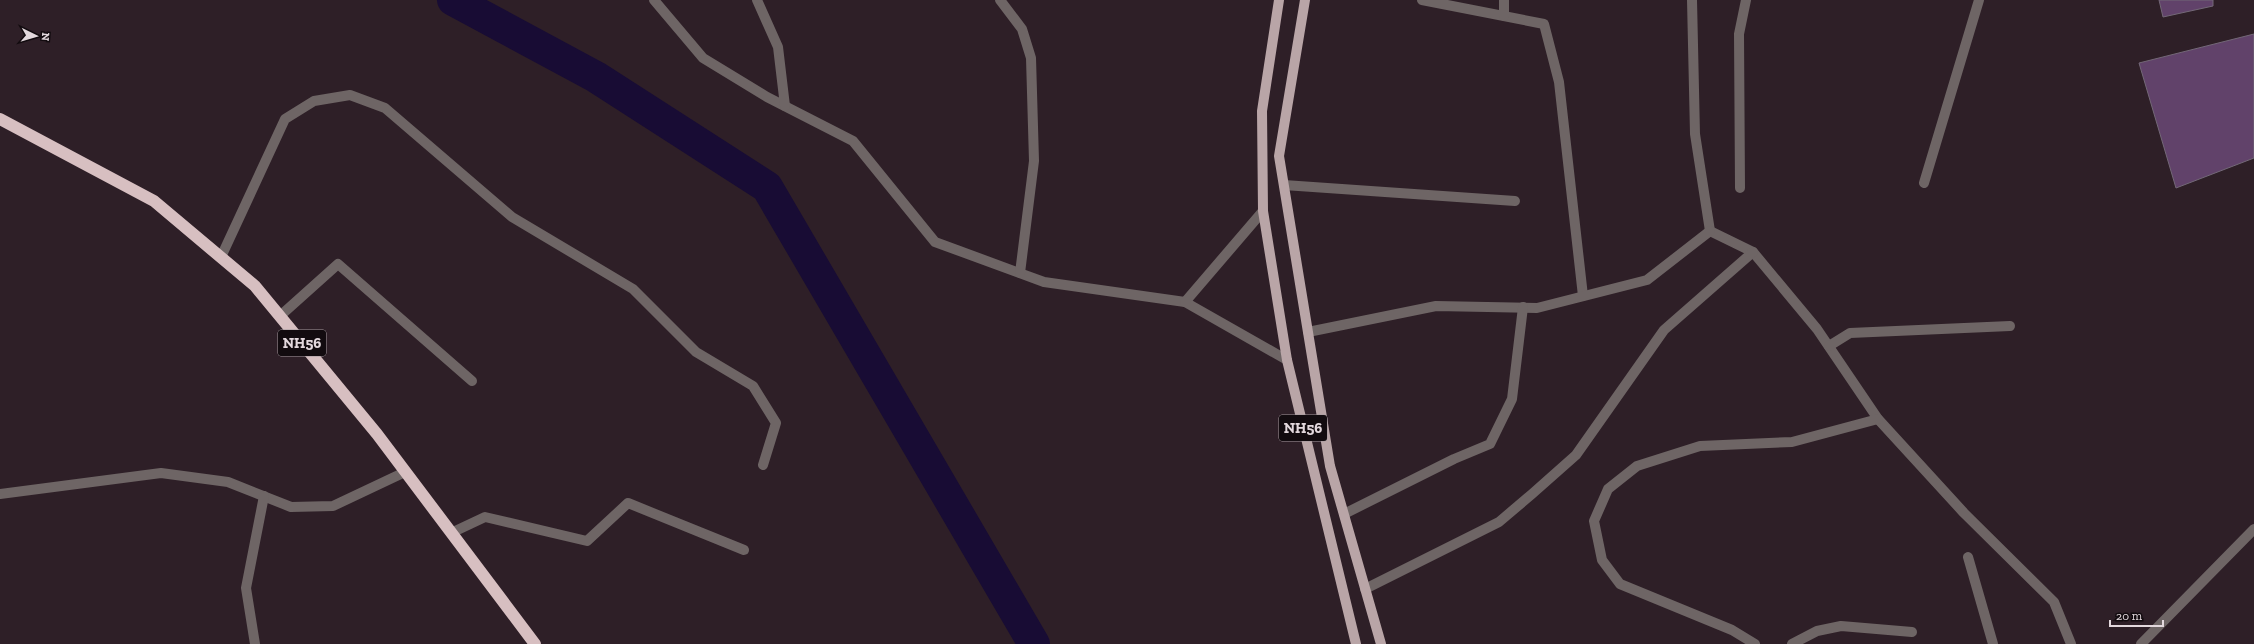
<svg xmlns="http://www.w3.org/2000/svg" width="2254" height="644" viewBox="0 0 2254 644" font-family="'Zilla Slab',serif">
<rect width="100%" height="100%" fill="#2e1f27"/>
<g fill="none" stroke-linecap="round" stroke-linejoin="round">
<!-- river -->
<path stroke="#180c34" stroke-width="32" d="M 453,0 L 596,77 L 767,187 L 1034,644"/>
</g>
<!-- building -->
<g fill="#61426a" stroke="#736877">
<path d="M 2159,0 L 2213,0 L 2213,6 L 2163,17 Z"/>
<path d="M 2254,34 L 2254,158 L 2176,188 L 2139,63 Z"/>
</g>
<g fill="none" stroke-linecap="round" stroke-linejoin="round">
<!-- minor -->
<g stroke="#6e6565" stroke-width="10">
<path d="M 654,0 L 703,58 L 767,97 L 853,141 L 935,242 L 1044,282 L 1185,302"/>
<path d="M 757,0 L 778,47 L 785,106"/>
<path d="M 1000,0 L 1022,29 L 1031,58 L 1034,161 L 1020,273"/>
<path d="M 1422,0 L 1544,24 L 1559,82 L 1583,296"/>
<path d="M 1504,0 L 1504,16"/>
<path d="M 1692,0 L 1695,134 L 1710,231"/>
<path d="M 1924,183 L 1979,0"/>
<path d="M 1284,185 L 1515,201"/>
<path d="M 1740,188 L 1739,34 L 1746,0"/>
<path d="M 1263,211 L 1185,302 L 1287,360"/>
<path d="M 1710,231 L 1753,252 L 1817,329 L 1878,419 L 1964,513 L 2054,602 L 2071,644"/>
<path d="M 221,257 L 285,119 L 314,101 L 350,95 L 385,108 L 512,217 L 633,289 L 696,352 L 753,386 L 776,423 L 763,465"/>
<path d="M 280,316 L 338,264 L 472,381"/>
<path d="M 1308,332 L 1436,306 L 1537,308 L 1647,280 L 1710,231"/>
<path d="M 1829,346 L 1850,333 L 2010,326"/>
<path d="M 0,494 L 161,473 L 228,482 L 291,507 L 333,506 L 405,472"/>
<path d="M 1344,514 L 1454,459 L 1490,444 L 1512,399 L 1523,307"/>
<path d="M 451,533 L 485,517 L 587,541 L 628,503 L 744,550"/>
<path d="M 1968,557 L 1993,644"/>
<path d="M 1365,589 L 1499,522 L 1532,494 L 1576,455 L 1664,330 L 1753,252"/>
<path d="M 255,644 L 246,588 L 264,496"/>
<path d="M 1755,644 L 1732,630 L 1620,584 L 1602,560 L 1594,521 L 1608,489 L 1637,466 L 1700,446 L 1792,442 L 1878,419"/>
<path d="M 1792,644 L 1817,631 L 1841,626 L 1912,632"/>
<path d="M 2141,644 L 2254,529"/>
</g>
<!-- major -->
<g stroke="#b9a5a7" stroke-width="10">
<path d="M 1279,0 L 1262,111 L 1263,211 L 1287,360 L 1356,644"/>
<path d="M 1305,0 L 1279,156 L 1330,466 L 1381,644"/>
</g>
<!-- highway -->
<path stroke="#d7bfc1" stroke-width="12" d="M 0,119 L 154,201 L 255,286 L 377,434 L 535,644"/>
</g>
<g text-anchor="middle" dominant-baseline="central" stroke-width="4" stroke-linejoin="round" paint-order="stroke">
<!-- shield labels -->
<g fill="#120b0f" stroke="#a49a9f" stroke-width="1">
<rect x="278" y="330" width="48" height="26" rx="3"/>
<rect x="1279" y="415" width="48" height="26" rx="3"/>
</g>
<g font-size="15" font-weight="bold" fill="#e3d8dd">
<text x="302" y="343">NH56</text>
<text x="1303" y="428">NH56</text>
</g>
</g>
<!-- north arrow -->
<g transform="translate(36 36) rotate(95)" stroke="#120b0f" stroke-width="3" paint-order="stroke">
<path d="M0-3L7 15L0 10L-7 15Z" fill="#e3d8dd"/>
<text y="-6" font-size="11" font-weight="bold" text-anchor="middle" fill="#e3d8dd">N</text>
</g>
<!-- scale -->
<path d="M2110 620v6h53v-6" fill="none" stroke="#e3d8dd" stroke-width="2"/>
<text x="2116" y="620" font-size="12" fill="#e3d8dd" stroke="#120b0f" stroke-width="3" paint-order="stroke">20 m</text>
</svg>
